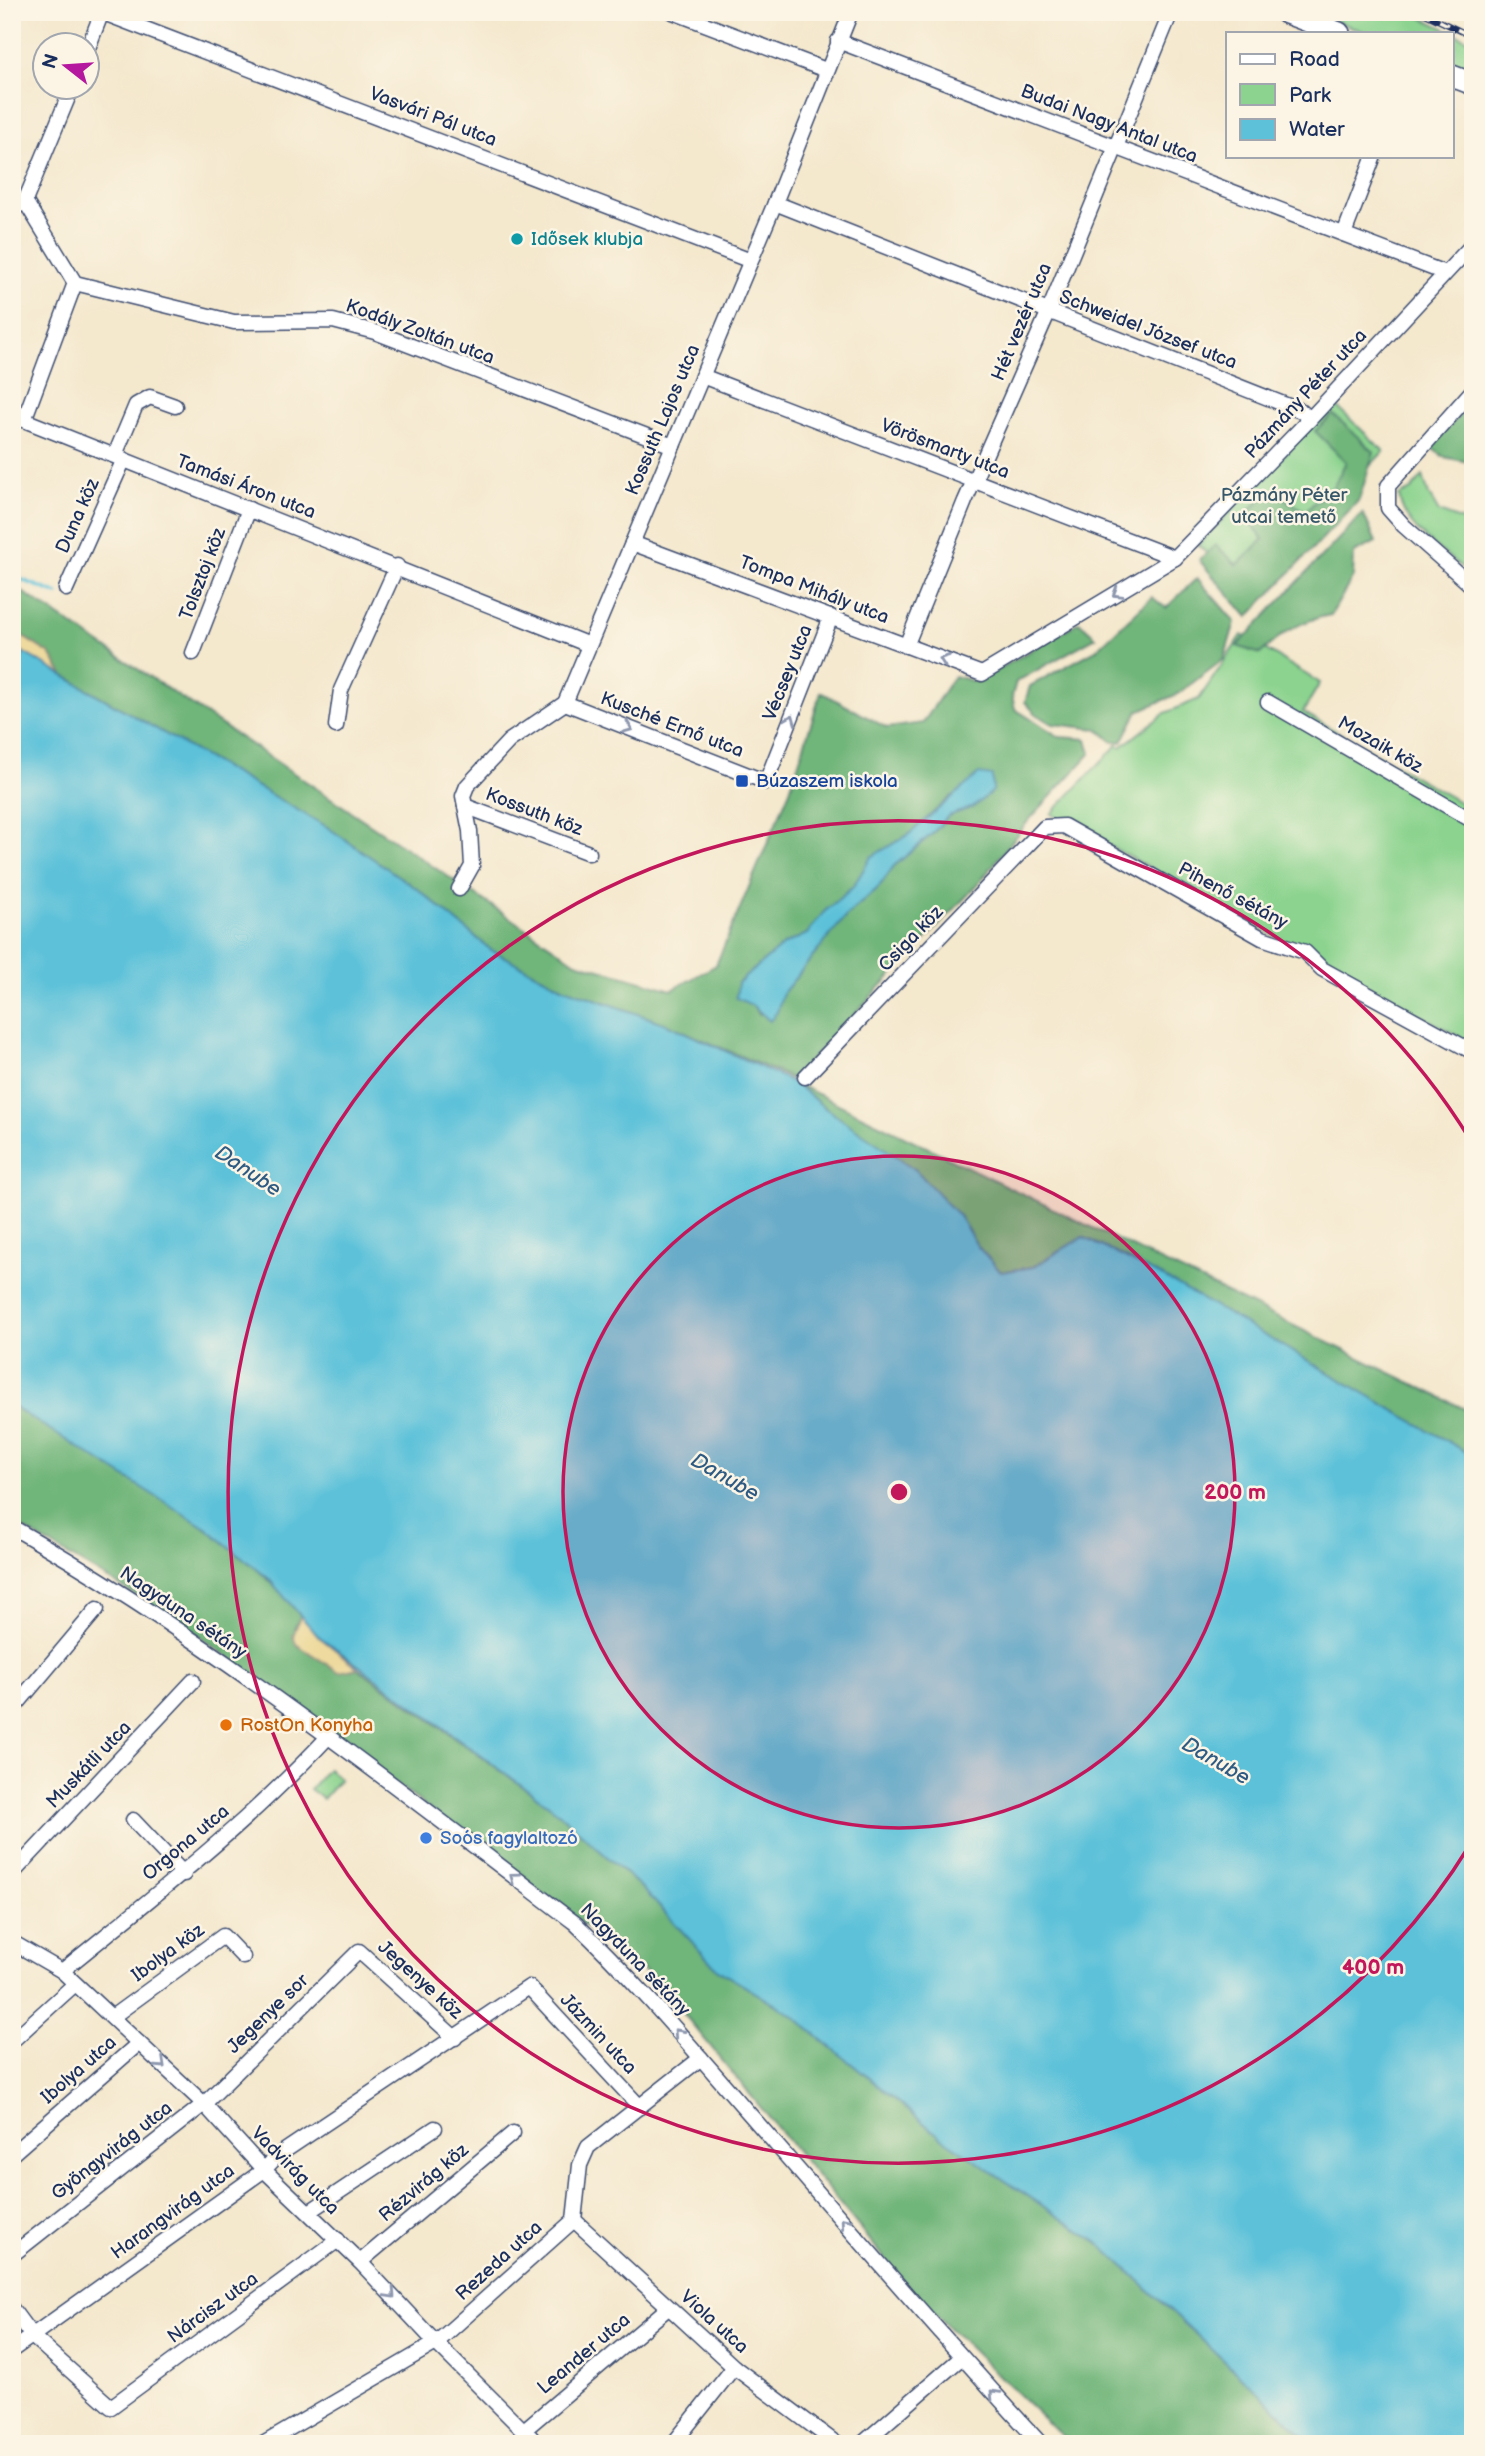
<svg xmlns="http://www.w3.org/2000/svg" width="1485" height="2456" viewBox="0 0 1485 2456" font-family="'Balsamiq Sans',sans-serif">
<rect width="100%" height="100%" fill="#fcf5e5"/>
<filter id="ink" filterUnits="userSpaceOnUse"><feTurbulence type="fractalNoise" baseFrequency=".0143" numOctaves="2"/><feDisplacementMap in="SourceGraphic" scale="14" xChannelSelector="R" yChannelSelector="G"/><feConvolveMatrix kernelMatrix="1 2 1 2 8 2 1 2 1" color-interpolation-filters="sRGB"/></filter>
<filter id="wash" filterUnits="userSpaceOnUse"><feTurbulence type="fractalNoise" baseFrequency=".00686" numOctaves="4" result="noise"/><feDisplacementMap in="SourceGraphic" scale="28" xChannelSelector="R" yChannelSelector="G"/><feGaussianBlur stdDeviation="1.57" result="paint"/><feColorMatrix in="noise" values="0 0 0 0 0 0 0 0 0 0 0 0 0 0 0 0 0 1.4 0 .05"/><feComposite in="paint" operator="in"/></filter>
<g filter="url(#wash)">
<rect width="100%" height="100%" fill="#f4e8cd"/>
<!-- green -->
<g fill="#8bd38e" stroke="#538176" stroke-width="2">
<path d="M 1338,12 L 1410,12 L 1473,42 L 1473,74 L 1452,66 L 1452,33 L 1368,33 L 1333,20 Z"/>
<path d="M 1333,403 L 1384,451 L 1249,594 L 1198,545 Z"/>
<path d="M 1423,476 L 1429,495 L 1439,512 L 1473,525 L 1473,576 C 1449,556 1403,529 1399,496 L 1411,490 Z"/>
<path d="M 1242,635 L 1320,683 L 1303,712 L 1473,810 L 1473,1044 L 1051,814 L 1117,745 L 1121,747 L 1165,713 L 1199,699 Z"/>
<path d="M 328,1769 L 340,1779 L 323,1799 L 310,1789 Z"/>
</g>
<!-- forest -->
<g fill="#70b579" stroke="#46726c" stroke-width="2" fill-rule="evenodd">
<path d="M 1473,401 L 1473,463 L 1444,457 L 1430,447 Z"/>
<path d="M 1333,414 L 1374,452 L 1359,500 L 1248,617 L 1199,560 L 1216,545 L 1237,565 L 1263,540 L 1246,514 L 1270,490 L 1305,511 L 1333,487 L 1346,462 L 1315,431 Z"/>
<path d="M 1363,513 L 1376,542 L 1354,553 L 1353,577 L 1331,615 C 1301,620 1282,633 1260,654 L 1237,646 Z"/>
<path d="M 1197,578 L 1235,622 L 1224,659 L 1178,694 L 1138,711 L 1122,742 L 1112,741 L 1097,729 L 1053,724 L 1036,714 L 1025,702 L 1030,686 L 1096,650 L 1152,597 L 1166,608 Z"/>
<path d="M 12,585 L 576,962 L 672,990 L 716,965 L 790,790 L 821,692 L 887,728 L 923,723 L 954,676 L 977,682 L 1079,622 L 1096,637 L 1016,682 L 1012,696 L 1015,709 L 1060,737 L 1087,739 L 1091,753 L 1029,820 L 979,883 L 793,1079 L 669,1025 L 564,988 L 491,950 L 420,891 L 327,827 L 63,675 L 50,654 L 12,630 ZM 952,796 L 973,807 L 948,816 L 932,834 L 894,866 L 878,888 L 847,915 L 783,993 L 777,1012 L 759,1014 L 738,983 L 783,945 L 807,934 L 824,912 L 853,887 L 872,857 L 908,835 Z"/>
<path d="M 793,1082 L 1473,1413 L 1473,1456 L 1163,1277 L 1083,1237 L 1033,1267 L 1001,1272 L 978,1247 L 959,1216 Z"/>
<path d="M 12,1406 C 105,1465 232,1529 301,1615 L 295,1627 L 296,1644 L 339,1672 L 358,1668 L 554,1809 L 643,1889 L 718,1970 L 791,2014 L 942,2138 L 1101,2245 L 1313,2444 L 1070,2444 L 914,2294 L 656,1980 L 184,1624 L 12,1522 Z"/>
</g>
<!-- sand -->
<g fill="#eeda9e" stroke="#84847e" stroke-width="2">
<path d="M 12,630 L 50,654 L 63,675 L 12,646 Z"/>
<path d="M 301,1615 L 317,1635 L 358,1668 L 339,1672 L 296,1644 L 293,1636 Z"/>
</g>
<!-- water -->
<g fill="#5cc1d9" stroke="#3c789c" stroke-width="2">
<path d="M 12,646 L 327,827 L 420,891 L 491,950 L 564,988 L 669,1025 L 793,1082 L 825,1108 L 916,1170 L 959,1216 L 978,1247 L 1001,1272 L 1033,1267 L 1083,1237 L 1163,1277 L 1473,1456 L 1473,2444 L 1313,2444 L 1101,2245 L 942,2138 L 791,2014 L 718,1970 L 643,1889 L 554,1809 L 317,1635 L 268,1578 L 206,1528 L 12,1406 Z"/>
<path d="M 979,774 L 992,776 L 993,791 L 973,807 L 948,816 L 932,834 L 894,866 L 878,888 L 847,915 L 783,993 L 777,1012 L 770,1021 L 752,1005 L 736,998 L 738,983 L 783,945 L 807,934 L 824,912 L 853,887 L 871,857 L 908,835 Z"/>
</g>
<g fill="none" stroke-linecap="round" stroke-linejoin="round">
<!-- stream -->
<path stroke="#5cc1d9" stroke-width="3.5" d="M 12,576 L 58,594"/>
</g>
</g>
<g filter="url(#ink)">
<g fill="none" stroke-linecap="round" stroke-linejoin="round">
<defs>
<g id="street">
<path d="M 101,12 L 751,261"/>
<path d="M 673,12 L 826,70"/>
<path d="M 838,41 L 1445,273"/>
<path d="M 88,48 L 102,12"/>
<path d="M 25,201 L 75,283 L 234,322 L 333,321 L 375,332 L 673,446"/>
<path d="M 775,203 L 1301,411 L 1310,419"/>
<path d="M 12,210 L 25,201 L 72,88"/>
<path d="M 1344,234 L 1374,156"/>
<path d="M 75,283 L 24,420 L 589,645"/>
<path d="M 702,376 L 1175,558"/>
<path d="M 1473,390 L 1388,486 L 1388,508 L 1404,526 L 1473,587"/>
<path d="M 115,455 L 136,405 L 150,397 L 175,406"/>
<path d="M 632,543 L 982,674 L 1175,558 L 1310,419 L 1473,244"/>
<path d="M 66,589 L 124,459"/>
<path d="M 906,646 L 965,501 L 1048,313 L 1171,12"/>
<path d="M 193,653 L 249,509"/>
<path d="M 1268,702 L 1473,821"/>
<path d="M 565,703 L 766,782 L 831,617"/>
<path d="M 336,726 L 341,690 L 397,566"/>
<path d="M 465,806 L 589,853"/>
<path d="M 459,889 L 472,866 L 470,831 L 463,796 L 467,786 L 509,741 L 565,703 L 775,203 L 851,12"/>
<path d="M 805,1077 L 1045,827 L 1064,826 L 1262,938 L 1305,952 L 1322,969 L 1473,1052"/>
<path d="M 12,1527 C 211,1640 393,1785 575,1923 C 636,1981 691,2047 746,2110 C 844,2222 940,2335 1041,2444"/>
<path d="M 12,1710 L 97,1609"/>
<path d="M 133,1820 L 184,1874"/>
<path d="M 12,1874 L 193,1681"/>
<path d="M 12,1942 L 62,1971 L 204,2104 L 264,2170 L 360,2262 L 436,2343 L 537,2444"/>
<path d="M 62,1971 C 154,1896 247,1824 328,1737"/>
<path d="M 112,2017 L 223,1936 L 243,1957"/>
<path d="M 12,2041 L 75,1984"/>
<path d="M 12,2154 L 139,2043"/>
<path d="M 309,2212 L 435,2128"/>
<path d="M 574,2220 L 734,2367 L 837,2444"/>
<path d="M 12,2255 L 204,2104 L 359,1951 L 455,2038"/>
<path d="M 360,2262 L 513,2133"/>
<path d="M 12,2309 L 32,2336 L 111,2407 L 338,2240"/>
<path d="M 12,2350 L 264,2170 L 277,2156 L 529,1987 L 640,2107"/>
<path d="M 524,2430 L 668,2308"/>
<path d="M 263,2444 L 436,2343 L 574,2220 L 580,2165 L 588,2147 L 701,2058"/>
<path d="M 518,2444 L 531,2437"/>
<path d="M 673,2444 L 734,2367"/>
<path d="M 862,2444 L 961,2358"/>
</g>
<g id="primary">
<path d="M 1284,12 L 1339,33"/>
<path d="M 1452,76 L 1473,84"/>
</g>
</defs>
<!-- street casing -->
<use href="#street" stroke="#3c4b6f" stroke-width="17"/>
<!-- primary casing -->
<use href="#primary" stroke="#3c4b6f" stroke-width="24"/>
<!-- street -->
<use href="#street" stroke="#fff" stroke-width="14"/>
<!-- primary -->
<use href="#primary" stroke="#fff" stroke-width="21"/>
<defs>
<path id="rail" d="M 1421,12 L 1473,37"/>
</defs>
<!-- rail casing -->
<use href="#rail" stroke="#1b2f5e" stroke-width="6"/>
<!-- rail -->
<use href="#rail" stroke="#fcf5e5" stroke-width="3.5" stroke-dasharray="10" stroke-linecap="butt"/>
</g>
<!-- one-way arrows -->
<defs><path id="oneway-chevron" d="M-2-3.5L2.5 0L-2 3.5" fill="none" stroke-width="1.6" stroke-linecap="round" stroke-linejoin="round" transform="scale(1.75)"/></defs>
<g stroke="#8d97ae">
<use href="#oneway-chevron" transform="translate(1117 593) rotate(149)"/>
<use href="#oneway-chevron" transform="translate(944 660) rotate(-160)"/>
<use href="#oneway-chevron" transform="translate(791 719) rotate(-68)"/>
<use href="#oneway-chevron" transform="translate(628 728) rotate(21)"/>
<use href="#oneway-chevron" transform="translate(514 1877) rotate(-143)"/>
<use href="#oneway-chevron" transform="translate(678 2033) rotate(-132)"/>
<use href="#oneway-chevron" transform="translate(161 2064) rotate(43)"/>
<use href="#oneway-chevron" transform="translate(845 2222) rotate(-131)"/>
<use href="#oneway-chevron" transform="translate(391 2294) rotate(47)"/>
<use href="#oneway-chevron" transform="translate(994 2394) rotate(-133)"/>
</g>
</g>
<!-- distance rings -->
<circle cx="899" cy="1492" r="336" fill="#c2185b" fill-opacity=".12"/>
<g fill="none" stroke="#c2185b" stroke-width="3.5">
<circle cx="899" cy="1492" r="336"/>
<path d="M1471 1843A671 671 0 1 1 1471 1141"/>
</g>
<!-- markers -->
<circle fill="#0f9aa8" stroke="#fcf5e5" stroke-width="2.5" cx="517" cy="239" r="7"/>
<rect fill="#1a4fb4" stroke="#fcf5e5" stroke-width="2.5" x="735" y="774" width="14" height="14" rx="3.5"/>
<circle fill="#e8710a" stroke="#fcf5e5" stroke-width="2.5" cx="226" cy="1725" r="7"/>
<circle fill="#3f7fe0" stroke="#fcf5e5" stroke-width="2.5" cx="426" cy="1838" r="7"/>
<g text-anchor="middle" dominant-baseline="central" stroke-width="5" stroke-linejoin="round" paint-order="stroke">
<!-- street labels -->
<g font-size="19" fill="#1b2f5e" stroke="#fcf5e5">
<text transform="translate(433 117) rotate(21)">Vasvári Pál utca</text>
<text transform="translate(1109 124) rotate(21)">Budai Nagy Antal utca</text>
<text transform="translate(1022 322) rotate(-67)">Hét vezér utca</text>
<text transform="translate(1148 330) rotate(21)">Schweidel József utca</text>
<text transform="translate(420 332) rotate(20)">Kodály Zoltán utca</text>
<text transform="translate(1306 394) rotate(-47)">Pázmány Péter utca</text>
<text transform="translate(663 420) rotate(-67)">Kossuth Lajos utca</text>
<text transform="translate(945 449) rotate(21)">Vörösmarty utca</text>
<text transform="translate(246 487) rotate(21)">Tamási Áron utca</text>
<text transform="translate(78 516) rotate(-66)">Duna köz</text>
<text transform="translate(203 574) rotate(-69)">Tolsztoj köz</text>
<text transform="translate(814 590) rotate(21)">Tompa Mihály utca</text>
<text transform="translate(788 673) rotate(-68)">Vécsey utca</text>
<text transform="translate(672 725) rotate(21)">Kusché Ernő utca</text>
<text transform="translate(1380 745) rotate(30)">Mozaik köz</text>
<text transform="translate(534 812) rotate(21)">Kossuth köz</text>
<text transform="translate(1233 896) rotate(28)">Pihenő sétány</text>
<text transform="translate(911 939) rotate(-46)">Csiga köz</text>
<text transform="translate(183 1613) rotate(34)">Nagyduna sétány</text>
<text transform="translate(89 1765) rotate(-46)">Muskátli utca</text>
<text transform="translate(186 1843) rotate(-40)">Orgona utca</text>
<text transform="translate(168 1953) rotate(-36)">Ibolya köz</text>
<text transform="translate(635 1960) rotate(46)">Nagyduna sétány</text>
<text transform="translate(420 1980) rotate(42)">Jegenye köz</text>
<text transform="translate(268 2014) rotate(-44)">Jegenye sor</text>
<text transform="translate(598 2034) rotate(47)">Jázmin utca</text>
<text transform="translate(79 2070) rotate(-41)">Ibolya utca</text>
<text transform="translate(112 2151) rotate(-38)">Gyöngyvirág utca</text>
<text transform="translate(295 2171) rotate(45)">Vadvirág utca</text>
<text transform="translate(424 2183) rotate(-40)">Rézvirág köz</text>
<text transform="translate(173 2212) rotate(-36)">Harangvirág utca</text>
<text transform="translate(499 2261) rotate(-42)">Rezeda utca</text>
<text transform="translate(213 2308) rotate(-36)">Nárcisz utca</text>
<text transform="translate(714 2322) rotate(42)">Viola utca</text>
<text transform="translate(584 2354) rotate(-40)">Leander utca</text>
</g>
<!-- culture labels -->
<g font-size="19" fill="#0d838f" stroke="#fcf5e5" text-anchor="start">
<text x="531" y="239">Idősek klubja</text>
</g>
<!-- park labels -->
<g font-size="19" fill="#37586a" stroke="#fcf5e5">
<text x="1284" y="495">Pázmány Péter<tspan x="1284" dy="22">utcai temető</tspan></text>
</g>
<!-- transit labels -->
<g font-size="19" fill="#164399" stroke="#fcf5e5" text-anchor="start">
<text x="756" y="781">Búzaszem iskola</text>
</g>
<!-- food labels -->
<g font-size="19" fill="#c56008" stroke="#fcf5e5" text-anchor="start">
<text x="240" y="1725">RostOn Konyha</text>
</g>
<!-- shop labels -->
<g font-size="19" fill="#366cbe" stroke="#fcf5e5" text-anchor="start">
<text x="440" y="1838">Soós fagylaltozó</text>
</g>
<!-- water labels -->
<g font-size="21" font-style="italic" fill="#2e5b83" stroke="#fcf5e5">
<text transform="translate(248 1171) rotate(34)">Danube</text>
<text transform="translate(725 1477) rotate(30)">Danube</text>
<text transform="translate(1216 1761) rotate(30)">Danube</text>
</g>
</g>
<circle cx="899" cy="1492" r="10" fill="#c2185b" stroke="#fcf5e5" stroke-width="3.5"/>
<g font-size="21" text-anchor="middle" font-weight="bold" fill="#c2185b" stroke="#fcf5e5" stroke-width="5" stroke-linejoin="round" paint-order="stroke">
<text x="1235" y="1499">200 m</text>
<text x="1373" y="1974">400 m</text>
</g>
<!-- margin -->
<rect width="1485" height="2456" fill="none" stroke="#fcf5e5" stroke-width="42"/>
<!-- legend -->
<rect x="1226" y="32" width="228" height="126" fill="#fcf5e5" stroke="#a2a6af" stroke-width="2"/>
<rect x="1240" y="54" width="35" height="10" fill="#ffffff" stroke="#a2a6af" stroke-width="2"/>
<text x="1289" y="66" font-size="21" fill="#1b2f5e">Road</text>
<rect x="1240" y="84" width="35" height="21" fill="#8bd38e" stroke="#a2a6af" stroke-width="2"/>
<text x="1289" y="102" font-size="21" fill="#1b2f5e">Park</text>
<rect x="1240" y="119" width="35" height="21" fill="#5cc1d9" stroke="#a2a6af" stroke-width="2"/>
<text x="1289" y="136" font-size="21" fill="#1b2f5e">Water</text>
<!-- north arrow -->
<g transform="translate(66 66) rotate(287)"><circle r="33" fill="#fcf5e5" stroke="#a2a6af" stroke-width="2"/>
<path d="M0-5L12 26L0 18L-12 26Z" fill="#b5179e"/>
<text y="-10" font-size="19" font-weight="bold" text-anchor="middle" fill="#1b2f5e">N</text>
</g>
</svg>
